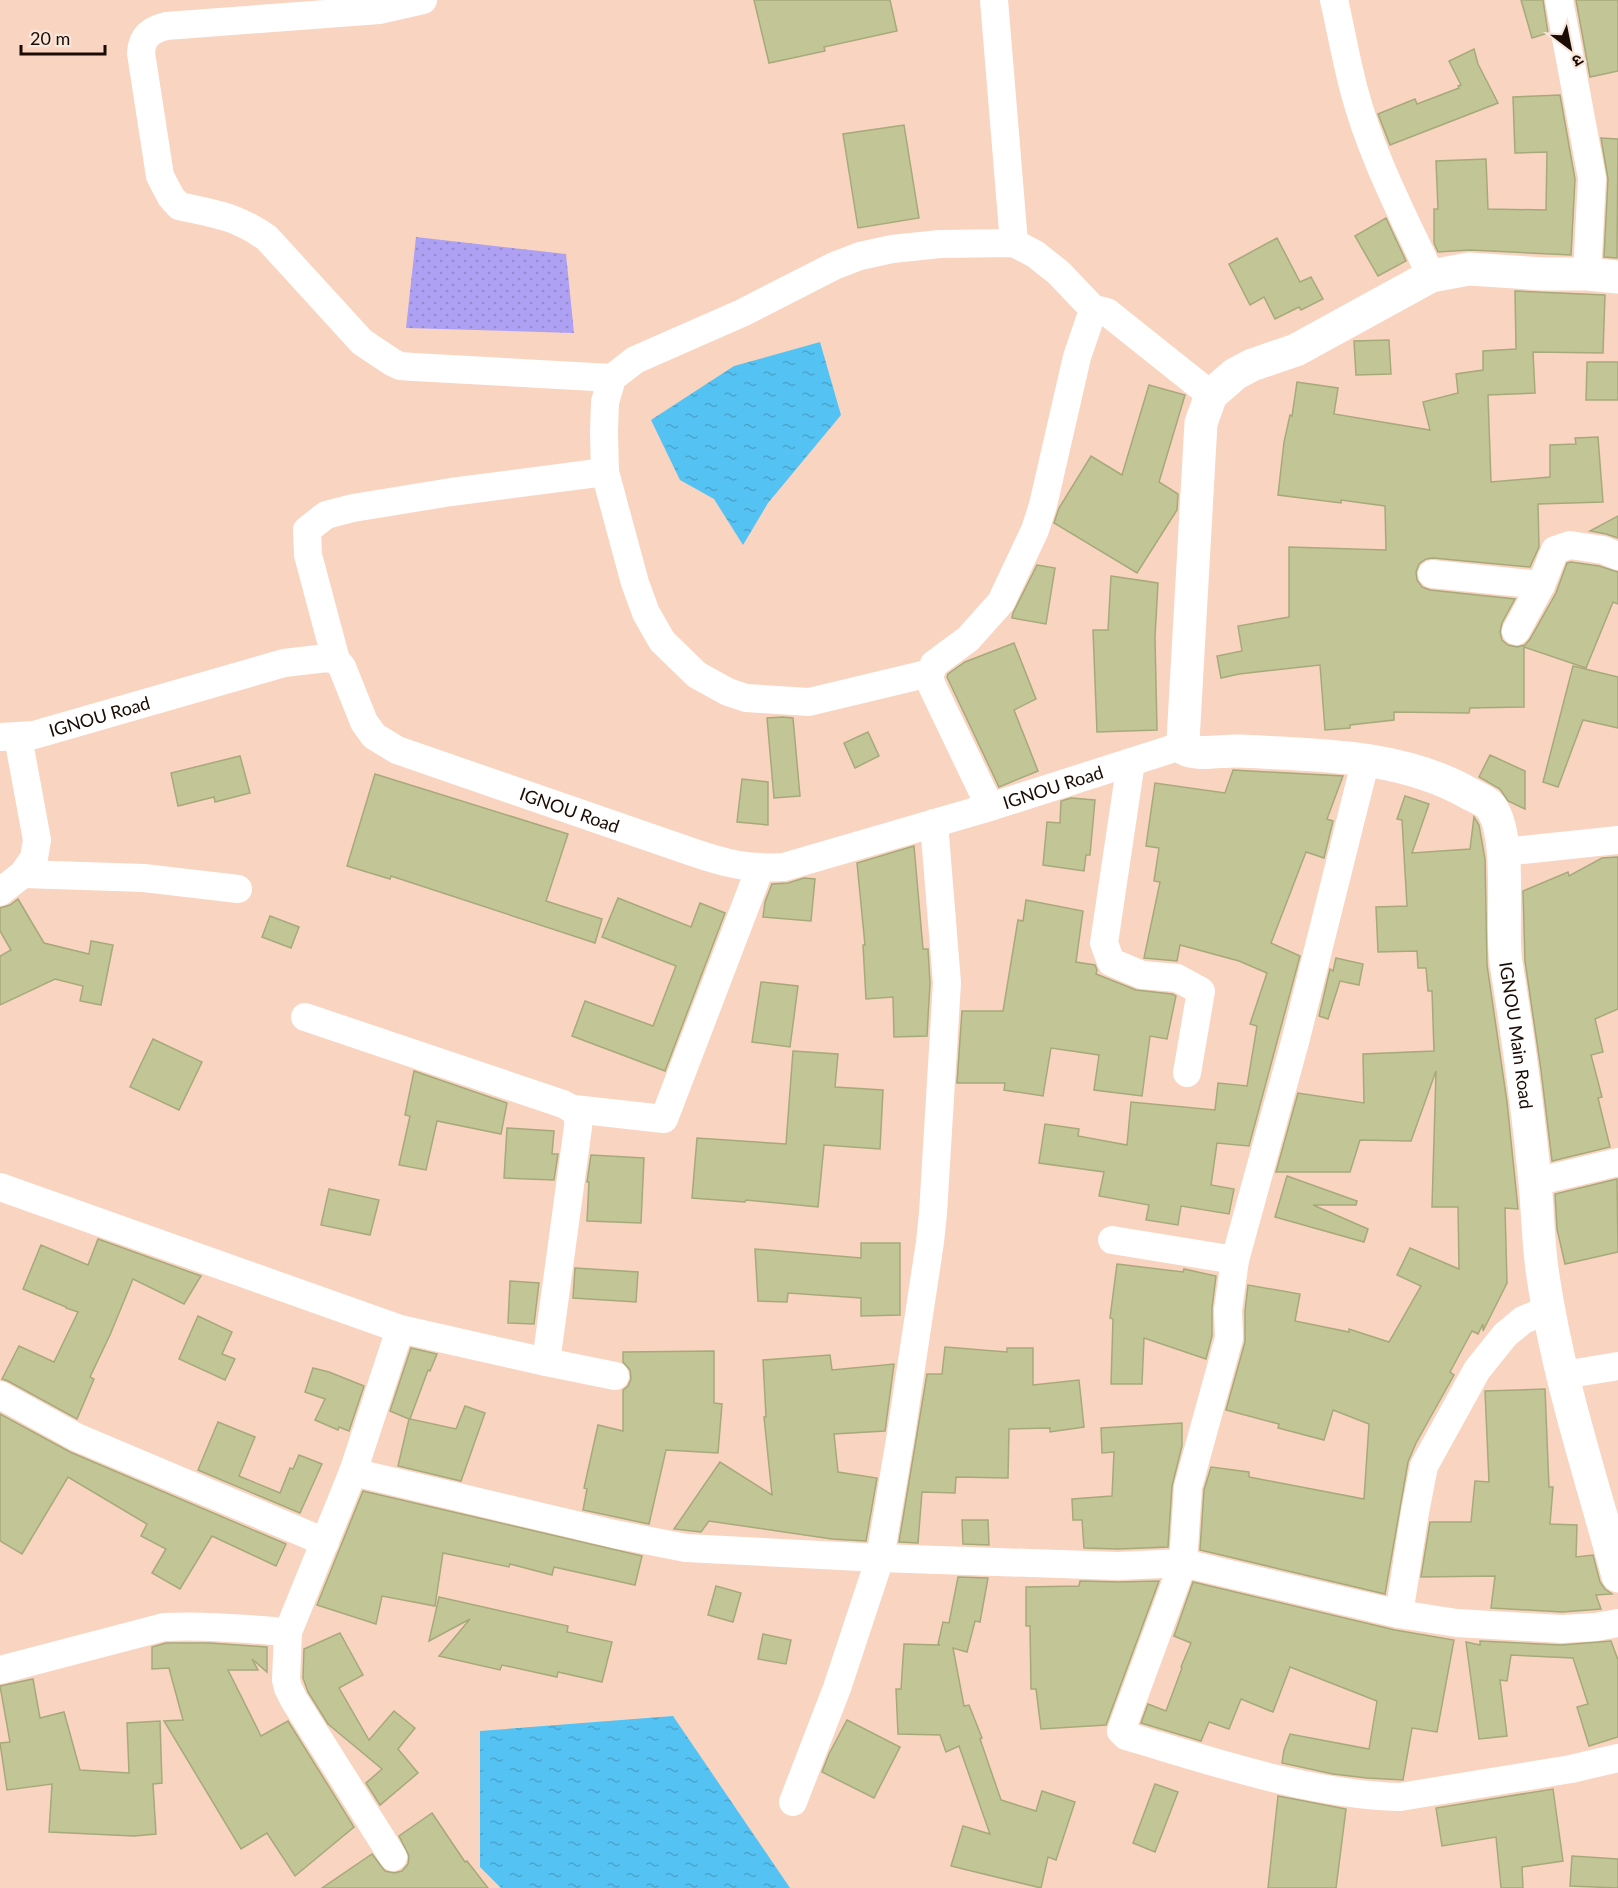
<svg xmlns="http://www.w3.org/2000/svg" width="1618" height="1888" viewBox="0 0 1618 1888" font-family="Lato,'Noto Sans Devanagari',sans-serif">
<defs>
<pattern id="park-dots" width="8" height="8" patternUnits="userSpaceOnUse" patternTransform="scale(1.5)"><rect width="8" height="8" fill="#aea1f4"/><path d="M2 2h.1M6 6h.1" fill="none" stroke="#9589d0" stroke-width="1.8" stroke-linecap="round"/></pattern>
<pattern id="water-ripples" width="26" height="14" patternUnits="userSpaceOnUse" patternTransform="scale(1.5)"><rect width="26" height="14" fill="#54c2f2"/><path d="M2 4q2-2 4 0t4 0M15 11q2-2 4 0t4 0" fill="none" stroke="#49a5ce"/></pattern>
</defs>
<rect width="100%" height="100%" fill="#f9d4c0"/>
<!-- park -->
<path fill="url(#park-dots)" d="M 416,237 L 566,254 L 574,333 L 406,328 Z"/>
<!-- water -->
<g fill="url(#water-ripples)">
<path d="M 820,342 L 841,415 L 768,503 L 743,545 L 714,499 L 680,480 L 651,420 L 734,366 Z"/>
<path d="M 673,1716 L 790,1888 L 501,1888 L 480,1867 L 480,1731 Z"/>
</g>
<!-- building -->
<g fill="#c2c596" stroke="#a7a97b" stroke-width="1.5">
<path d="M 754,0 L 890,0 L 897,31 L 824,47 L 825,51 L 769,63 Z"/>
<path d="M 1521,0 L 1543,0 L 1548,33 L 1532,38 Z"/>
<path d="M 1576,0 L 1618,0 L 1618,71 L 1590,77 Z"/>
<path d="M 1474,49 L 1478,64 L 1498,103 L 1390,145 L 1378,114 L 1415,99 L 1417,104 L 1459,88 L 1458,86 L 1461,85 L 1449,61 Z"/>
<path d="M 1560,95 L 1575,179 L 1571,255 L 1470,250 L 1438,252 L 1434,243 L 1434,209 L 1438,209 L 1436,161 L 1486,159 L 1488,209 L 1546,210 L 1547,152 L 1515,153 L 1513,97 Z"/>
<path d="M 904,125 L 919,218 L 858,228 L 843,134 Z"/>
<path d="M 1601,138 L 1618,139 L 1617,258 L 1604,257 L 1608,179 Z"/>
<path d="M 1386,218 L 1406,261 L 1378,276 L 1355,236 Z"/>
<path d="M 1277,238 L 1300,282 L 1311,277 L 1323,299 L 1301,310 L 1299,307 L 1275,319 L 1264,297 L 1250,305 L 1229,264 Z"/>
<path d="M 1515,291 L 1605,295 L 1603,353 L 1533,352 L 1535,393 L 1488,395 L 1491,482 L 1550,477 L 1550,445 L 1576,444 L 1575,438 L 1598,437 L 1603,502 L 1538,504 L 1539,547 L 1530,567 L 1433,558 L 1426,559 L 1419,564 L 1416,572 L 1417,580 L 1422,587 L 1430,590 L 1515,599 L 1502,623 L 1500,632 L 1502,640 L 1508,645 L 1517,647 L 1525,645 L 1530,639 L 1556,593 L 1567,563 L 1571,562 L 1599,566 L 1618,572 L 1618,604 L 1613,602 L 1586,668 L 1524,647 L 1524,707 L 1470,708 L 1469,713 L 1394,712 L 1394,720 L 1350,725 L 1350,728 L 1325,730 L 1320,665 L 1239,674 L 1221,678 L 1217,656 L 1242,651 L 1238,626 L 1289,617 L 1289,547 L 1386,550 L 1385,506 L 1341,500 L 1341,503 L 1278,495 L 1284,442 L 1290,415 L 1292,416 L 1297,382 L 1338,388 L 1334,414 L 1430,430 L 1423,402 L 1458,393 L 1456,374 L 1483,370 L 1483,351 L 1516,349 Z"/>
<path d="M 1389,340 L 1391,374 L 1356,375 L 1354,341 Z"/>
<path d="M 1587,362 L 1618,362 L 1618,400 L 1586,400 Z"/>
<path d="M 1149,385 L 1185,395 L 1159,482 L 1178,494 L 1177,510 L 1137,573 L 1054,523 L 1059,508 L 1091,456 L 1122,475 Z"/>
<path d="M 1618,516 L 1618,538 L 1606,534 L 1590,531 Z"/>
<path d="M 1037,565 L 1055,568 L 1046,624 L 1012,618 L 1013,613 Z"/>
<path d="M 1111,576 L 1158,583 L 1155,637 L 1157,730 L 1097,732 L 1093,630 L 1108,630 Z"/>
<path d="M 1014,643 L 1036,699 L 1014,710 L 1038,771 L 999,787 L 947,677 L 948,674 L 965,662 Z"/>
<path d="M 1573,666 L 1618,677 L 1618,728 L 1583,720 L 1558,787 L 1543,782 Z"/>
<path d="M 783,717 L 793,718 L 800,796 L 774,798 L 767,718 Z"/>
<path d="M 868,732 L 879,756 L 855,768 L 844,743 Z"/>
<path d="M 1490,755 L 1525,771 L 1525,809 L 1508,801 L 1500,789 L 1479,777 Z"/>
<path d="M 240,756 L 250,793 L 215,802 L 214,797 L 178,806 L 171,773 Z"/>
<path d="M 1233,770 L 1343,776 L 1327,819 L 1333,821 L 1324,858 L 1306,852 L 1271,943 L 1300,956 L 1249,1146 L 1217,1143 L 1211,1185 L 1234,1189 L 1229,1214 L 1181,1206 L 1178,1225 L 1146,1220 L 1149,1205 L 1099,1196 L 1104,1172 L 1039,1163 L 1045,1124 L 1079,1129 L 1078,1136 L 1127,1145 L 1131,1102 L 1215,1110 L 1218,1083 L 1247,1086 L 1257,1026 L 1250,1024 L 1267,973 L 1239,961 L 1180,945 L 1177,961 L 1144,958 L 1160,882 L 1154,881 L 1159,848 L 1146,846 L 1155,783 L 1225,793 Z"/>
<path d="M 375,774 L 568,834 L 546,901 L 602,919 L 595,943 L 391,876 L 390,879 L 347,866 Z"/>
<path d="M 742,779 L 768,782 L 768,825 L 737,822 Z"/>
<path d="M 1405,796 L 1429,804 L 1412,853 L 1470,849 L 1474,817 L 1479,825 L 1485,859 L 1487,965 L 1507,1102 L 1518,1209 L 1505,1208 L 1507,1283 L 1483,1331 L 1483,1324 L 1478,1334 L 1472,1331 L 1450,1372 L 1454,1375 L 1416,1443 L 1408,1462 L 1385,1594 L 1200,1550 L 1204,1490 L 1211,1467 L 1249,1472 L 1249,1477 L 1364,1499 L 1369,1424 L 1333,1410 L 1324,1440 L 1278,1428 L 1279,1424 L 1226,1410 L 1245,1342 L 1245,1311 L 1248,1285 L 1300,1294 L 1295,1321 L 1349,1332 L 1349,1329 L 1389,1342 L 1421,1286 L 1397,1275 L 1410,1248 L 1459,1269 L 1458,1207 L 1432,1207 L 1436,1071 L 1411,1141 L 1360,1140 L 1350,1172 L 1276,1172 L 1298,1093 L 1364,1103 L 1363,1054 L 1434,1051 L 1432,991 L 1428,991 L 1426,968 L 1418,968 L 1417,951 L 1378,952 L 1376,907 L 1407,906 L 1402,820 L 1397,819 Z"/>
<path d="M 1071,798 L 1095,800 L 1090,855 L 1086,855 L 1084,871 L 1043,865 L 1047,822 L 1060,823 L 1061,801 Z"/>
<path d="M 914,846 L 923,949 L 928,949 L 930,983 L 927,1036 L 894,1037 L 893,997 L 866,999 L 863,945 L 865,945 L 857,863 Z"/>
<path d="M 1618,857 L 1618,1009 L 1595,1019 L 1603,1052 L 1591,1055 L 1602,1097 L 1598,1098 L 1610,1147 L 1552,1161 L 1541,1070 L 1525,961 L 1523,891 L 1568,872 L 1569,876 L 1602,858 Z"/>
<path d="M 804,878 L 815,879 L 811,921 L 763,917 L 765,902 L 772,884 L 788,883 Z"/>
<path d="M 618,898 L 691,927 L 700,903 L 725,913 L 665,1071 L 572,1036 L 585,1001 L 653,1026 L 676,966 L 602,937 Z"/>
<path d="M 18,899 L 44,943 L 89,954 L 91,941 L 113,945 L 101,1005 L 80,1001 L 83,986 L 55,979 L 0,1005 L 0,956 L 11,950 L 0,931 L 0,908 L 10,905 Z"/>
<path d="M 1026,900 L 1083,911 L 1076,962 L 1095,965 L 1097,970 L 1096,974 L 1136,990 L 1172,994 L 1176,996 L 1167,1039 L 1150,1036 L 1142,1096 L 1094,1090 L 1099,1055 L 1051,1048 L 1043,1096 L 1004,1090 L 1005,1083 L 957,1083 L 962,1011 L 1003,1011 L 1018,920 L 1023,921 Z"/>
<path d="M 270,916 L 299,927 L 291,948 L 262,937 Z"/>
<path d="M 1336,958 L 1363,964 L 1359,985 L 1340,981 L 1328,1019 L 1319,1016 L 1330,969 L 1333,971 Z"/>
<path d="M 761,982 L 798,986 L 790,1047 L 752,1042 Z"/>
<path d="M 153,1039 L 202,1062 L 179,1110 L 130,1087 Z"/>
<path d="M 793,1051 L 838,1054 L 835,1087 L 883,1090 L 880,1149 L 824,1145 L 818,1207 L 746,1200 L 745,1202 L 692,1198 L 697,1138 L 786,1144 Z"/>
<path d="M 414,1071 L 507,1103 L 501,1134 L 437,1121 L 426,1170 L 399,1165 L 410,1116 L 405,1115 Z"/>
<path d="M 507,1128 L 554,1131 L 552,1154 L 558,1154 L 554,1180 L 504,1178 Z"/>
<path d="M 591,1155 L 644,1158 L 641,1223 L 587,1221 L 589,1182 L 587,1182 Z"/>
<path d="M 1287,1176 L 1357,1201 L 1356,1205 L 1313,1205 L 1368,1229 L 1364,1242 L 1275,1217 Z"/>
<path d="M 1617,1179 L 1618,1252 L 1565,1264 L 1557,1229 L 1555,1194 Z"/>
<path d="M 329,1189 L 379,1200 L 370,1235 L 321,1225 Z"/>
<path d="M 98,1239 L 201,1276 L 184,1304 L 133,1279 L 110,1335 L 90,1377 L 94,1379 L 77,1419 L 8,1381 L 2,1379 L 19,1346 L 54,1362 L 78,1312 L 66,1308 L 66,1307 L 23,1289 L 41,1245 L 88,1265 Z"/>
<path d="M 861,1243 L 900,1243 L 900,1315 L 861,1316 L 861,1298 L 788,1293 L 787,1302 L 758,1301 L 755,1249 L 861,1258 Z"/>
<path d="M 1117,1264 L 1183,1272 L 1184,1269 L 1216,1276 L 1212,1308 L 1212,1336 L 1206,1359 L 1144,1338 L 1142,1384 L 1111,1384 L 1113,1319 L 1110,1318 Z"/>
<path d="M 575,1268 L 638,1272 L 636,1302 L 573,1298 Z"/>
<path d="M 510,1281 L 539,1283 L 534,1324 L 508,1323 Z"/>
<path d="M 198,1316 L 232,1332 L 222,1354 L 235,1359 L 225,1380 L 179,1359 Z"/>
<path d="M 945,1347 L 1007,1352 L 1007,1348 L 1033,1348 L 1033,1385 L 1079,1380 L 1084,1427 L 1050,1432 L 1050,1428 L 1009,1429 L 1008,1478 L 956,1477 L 955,1493 L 922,1492 L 918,1543 L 899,1542 L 927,1374 L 942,1374 Z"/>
<path d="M 411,1348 L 437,1354 L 430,1371 L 428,1370 L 410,1419 L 456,1429 L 465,1406 L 485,1413 L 461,1481 L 398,1466 L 409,1419 L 390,1411 Z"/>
<path d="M 714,1351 L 714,1403 L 722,1404 L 718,1453 L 666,1450 L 649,1524 L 583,1510 L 587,1489 L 584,1488 L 598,1425 L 623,1431 L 623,1390 L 628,1386 L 631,1379 L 630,1370 L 623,1362 L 623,1352 Z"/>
<path d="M 830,1355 L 832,1370 L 894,1364 L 885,1431 L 834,1434 L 838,1472 L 877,1478 L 866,1541 L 832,1539 L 709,1521 L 701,1532 L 674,1529 L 720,1462 L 772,1495 L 764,1417 L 766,1417 L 763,1360 Z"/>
<path d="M 313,1368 L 329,1372 L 364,1386 L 349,1431 L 339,1427 L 338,1430 L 315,1420 L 325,1399 L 305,1392 Z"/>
<path d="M 1545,1389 L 1549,1487 L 1553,1487 L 1550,1524 L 1577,1525 L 1576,1557 L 1593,1555 L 1600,1582 L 1605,1589 L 1612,1594 L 1596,1595 L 1601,1609 L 1562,1612 L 1491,1608 L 1495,1576 L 1421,1577 L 1430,1522 L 1471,1522 L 1475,1481 L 1489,1482 L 1485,1391 Z"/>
<path d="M 0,1414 L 70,1452 L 286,1544 L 276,1566 L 212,1536 L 180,1589 L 152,1573 L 166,1549 L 141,1536 L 147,1524 L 68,1477 L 22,1554 L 0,1541 Z"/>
<path d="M 218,1422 L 255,1437 L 239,1476 L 280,1493 L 290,1468 L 293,1469 L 299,1455 L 322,1464 L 300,1513 L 198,1470 Z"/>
<path d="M 1182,1423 L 1182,1446 L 1172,1486 L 1168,1547 L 1118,1549 L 1084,1548 L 1082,1520 L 1073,1520 L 1072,1499 L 1112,1496 L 1114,1452 L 1102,1453 L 1101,1428 Z"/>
<path d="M 363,1491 L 642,1556 L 635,1585 L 554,1567 L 552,1575 L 510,1564 L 509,1567 L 443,1553 L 435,1606 L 382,1596 L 376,1624 L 317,1605 Z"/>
<path d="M 962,1520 L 988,1520 L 989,1545 L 963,1544 Z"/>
<path d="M 958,1577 L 988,1578 L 980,1622 L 975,1621 L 967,1652 L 953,1648 L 964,1706 L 969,1705 L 982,1738 L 980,1739 L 1001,1800 L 1036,1811 L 1042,1791 L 1075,1802 L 1056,1860 L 1048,1857 L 1041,1888 L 951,1866 L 963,1826 L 990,1834 L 959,1746 L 946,1752 L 940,1735 L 898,1734 L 896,1689 L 901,1689 L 904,1644 L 940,1645 L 938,1644 L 943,1622 L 949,1623 Z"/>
<path d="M 1080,1581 L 1119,1582 L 1159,1581 L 1106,1725 L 1041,1729 L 1036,1689 L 1031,1689 L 1030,1626 L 1026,1626 L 1026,1587 L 1079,1586 Z"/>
<path d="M 1193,1582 L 1395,1630 L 1454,1640 L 1437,1732 L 1412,1728 L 1403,1780 L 1367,1778 L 1333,1774 L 1282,1763 L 1284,1750 L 1290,1734 L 1369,1749 L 1377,1701 L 1290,1667 L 1273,1712 L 1241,1699 L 1229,1729 L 1209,1722 L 1201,1741 L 1141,1723 L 1148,1704 L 1166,1711 L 1182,1668 L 1181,1667 L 1191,1643 L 1174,1636 Z"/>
<path d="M 716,1586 L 741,1593 L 733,1622 L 708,1615 Z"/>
<path d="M 439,1597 L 568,1626 L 567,1632 L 612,1642 L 602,1682 L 558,1672 L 557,1677 L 502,1665 L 500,1670 L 439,1656 L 470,1619 L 429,1641 Z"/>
<path d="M 340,1633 L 363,1675 L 339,1688 L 369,1740 L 394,1711 L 415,1728 L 398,1749 L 418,1773 L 380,1805 L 366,1783 L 382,1769 L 328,1724 L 308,1692 L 303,1678 L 304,1649 Z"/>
<path d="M 763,1634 L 791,1640 L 786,1664 L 758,1659 Z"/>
<path d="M 1480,1641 L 1561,1645 L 1611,1641 L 1618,1660 L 1618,1737 L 1589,1746 L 1577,1707 L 1588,1704 L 1573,1658 L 1511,1655 L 1507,1681 L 1500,1680 L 1507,1736 L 1479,1739 L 1466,1642 L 1480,1645 Z"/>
<path d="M 166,1643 L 210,1643 L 267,1647 L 267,1672 L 252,1659 L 258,1670 L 228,1670 L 261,1736 L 288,1721 L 354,1827 L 295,1876 L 267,1833 L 241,1849 L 164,1721 L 183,1720 L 169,1668 L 152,1669 L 152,1647 Z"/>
<path d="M 33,1679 L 40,1718 L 64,1712 L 80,1770 L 129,1773 L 127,1723 L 160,1721 L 162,1783 L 153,1784 L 156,1834 L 134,1836 L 49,1832 L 52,1784 L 7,1790 L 0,1743 L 10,1742 L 0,1686 Z"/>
<path d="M 847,1720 L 900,1747 L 874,1798 L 822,1772 L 829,1754 Z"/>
<path d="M 1155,1784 L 1178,1792 L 1155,1852 L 1133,1843 Z"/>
<path d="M 1553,1789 L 1563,1861 L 1522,1867 L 1523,1888 L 1501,1888 L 1496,1837 L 1442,1846 L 1436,1808 Z"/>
<path d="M 1278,1796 L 1346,1809 L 1336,1888 L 1268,1888 Z"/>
<path d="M 432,1813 L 465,1862 L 467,1861 L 488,1888 L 322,1888 L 372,1854 L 385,1871 L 394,1873 L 402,1871 L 408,1864 L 409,1856 L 399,1836 Z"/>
<path d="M 1572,1856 L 1618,1859 L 1618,1888 L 1570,1886 Z"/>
</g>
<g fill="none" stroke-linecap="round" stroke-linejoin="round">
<!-- street -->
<g stroke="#fff" stroke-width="28">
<path d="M 423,0 L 379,10 L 166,26 C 151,30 142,36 141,53 L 160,176 L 171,197 L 179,206 C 216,214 236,216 267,238 L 362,342 L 392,362 L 400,366 L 414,367 L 612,378"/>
<path d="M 994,0 L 1014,243"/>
<path d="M 1334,0 C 1341,30 1346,60 1354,90 C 1371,155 1403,215 1431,276"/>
<path d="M 1559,0 L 1592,178 L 1587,274"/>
<path d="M 1432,574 L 1541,585"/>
<path d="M 1516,631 L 1541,585 L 1555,550 L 1570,545 L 1603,550 L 1618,556"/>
<path d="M 336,660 L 308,555 L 307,530 L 326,515 L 353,508 L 451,492 L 605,472"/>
<path d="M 930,673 L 809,702 L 746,698 L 728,692 L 697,675 L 662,641 L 646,613 L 635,583 L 605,472 L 604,432 L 605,402 L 612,378 L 635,360 L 742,313 L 834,266 L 860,256 L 892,249 L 940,244 L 1014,243 L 1035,254 L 1059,273 L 1095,311"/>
<path id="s1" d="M 0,737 L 34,735 L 284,663 L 327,658 L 336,660 L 342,667 L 364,722 L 374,736 L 397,750 L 692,852 C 727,864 748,869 784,867 L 990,807 L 1184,745"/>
<path d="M 1366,759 L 1295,1042 L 1235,1260 L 1228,1310 L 1229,1338 L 1188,1487 L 1183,1563 L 1121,1731 L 1126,1736 C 1215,1762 1306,1794 1400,1797 L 1571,1769 L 1618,1758"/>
<path d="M 1131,762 L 1104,943 L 1111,962 L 1142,975 L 1177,978 L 1201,991 L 1187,1073"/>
<path d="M 990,807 L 932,686 L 929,677 L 934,664 L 968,639 L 1001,602 L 1035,530 L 1043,505 L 1077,357 L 1092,313 L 1099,310 L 1107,312 L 1211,395"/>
<path d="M 1503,852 L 1618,840"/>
<path d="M 23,874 L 144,878 L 238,889"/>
<path d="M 0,892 L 23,874 L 34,858 L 37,840 L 18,737"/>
<path d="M 305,1017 L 563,1104 C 575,1110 579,1113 578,1127 L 546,1362"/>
<path d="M 574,1109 L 664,1119 L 760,868"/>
<path d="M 1535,1182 L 1618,1162"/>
<path d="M 0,1187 L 400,1329 L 546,1362 L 615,1376"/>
<path d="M 1112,1240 L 1235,1260"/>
<path d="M 1563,1375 L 1618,1366"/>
<path d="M 0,1395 L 76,1437 L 325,1542"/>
<path d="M 353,1472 L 614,1534 L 686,1548 L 880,1558 L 1118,1566 L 1183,1563 L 1399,1614 L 1457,1623 L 1562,1629 L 1596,1627 L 1618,1623"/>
<path d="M 1399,1614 L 1415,1512 L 1424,1466 L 1477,1370 L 1505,1335 L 1523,1320 L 1549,1309"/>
<path d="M 0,1670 L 164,1627 C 206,1625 247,1629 288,1632"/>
<path d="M 793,1802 L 837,1688 L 880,1558 L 901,1434 L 930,1242 L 933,1213 L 947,983 L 934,823"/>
<path d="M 393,1857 L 294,1700 L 288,1688 L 286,1680 L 288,1632 L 353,1472 L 400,1329"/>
</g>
<!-- secondary -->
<path stroke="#fff" stroke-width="33" id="s2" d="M 1618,277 L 1587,274 L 1544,274 L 1469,269 L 1431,276 L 1296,350 L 1252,365 L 1235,374 L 1211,395 L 1201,423 L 1183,741 L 1185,749 C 1197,756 1224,750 1239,751 C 1317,755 1401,754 1470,794 C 1476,797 1485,801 1489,805 C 1514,832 1500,926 1506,963 C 1518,1036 1528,1109 1535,1182 C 1538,1213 1538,1245 1543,1276 C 1558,1378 1591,1477 1618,1576"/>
</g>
<g text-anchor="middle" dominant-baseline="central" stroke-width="5" stroke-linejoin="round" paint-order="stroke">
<!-- street labels -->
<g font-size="18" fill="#1a0b04" stroke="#f9e6db">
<text stroke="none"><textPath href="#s1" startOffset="102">IGNOU Road</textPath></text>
<text stroke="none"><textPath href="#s1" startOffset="1146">IGNOU Road</textPath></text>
<text stroke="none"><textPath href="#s1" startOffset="642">IGNOU Road</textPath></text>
<text stroke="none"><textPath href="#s2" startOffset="1344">IGNOU Main Road</textPath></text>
</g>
</g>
<!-- north arrow -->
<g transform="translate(1570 48) rotate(148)" stroke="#f9e6db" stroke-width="4.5" paint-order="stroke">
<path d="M0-4.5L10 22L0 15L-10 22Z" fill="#1a0b04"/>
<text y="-9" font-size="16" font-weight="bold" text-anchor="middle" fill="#1a0b04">उ</text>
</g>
<!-- scale -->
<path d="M21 45v9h84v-9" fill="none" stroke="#1a0b04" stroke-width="3"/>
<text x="30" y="45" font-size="18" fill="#1a0b04" stroke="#f9e6db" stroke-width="4.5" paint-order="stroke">20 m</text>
</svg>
